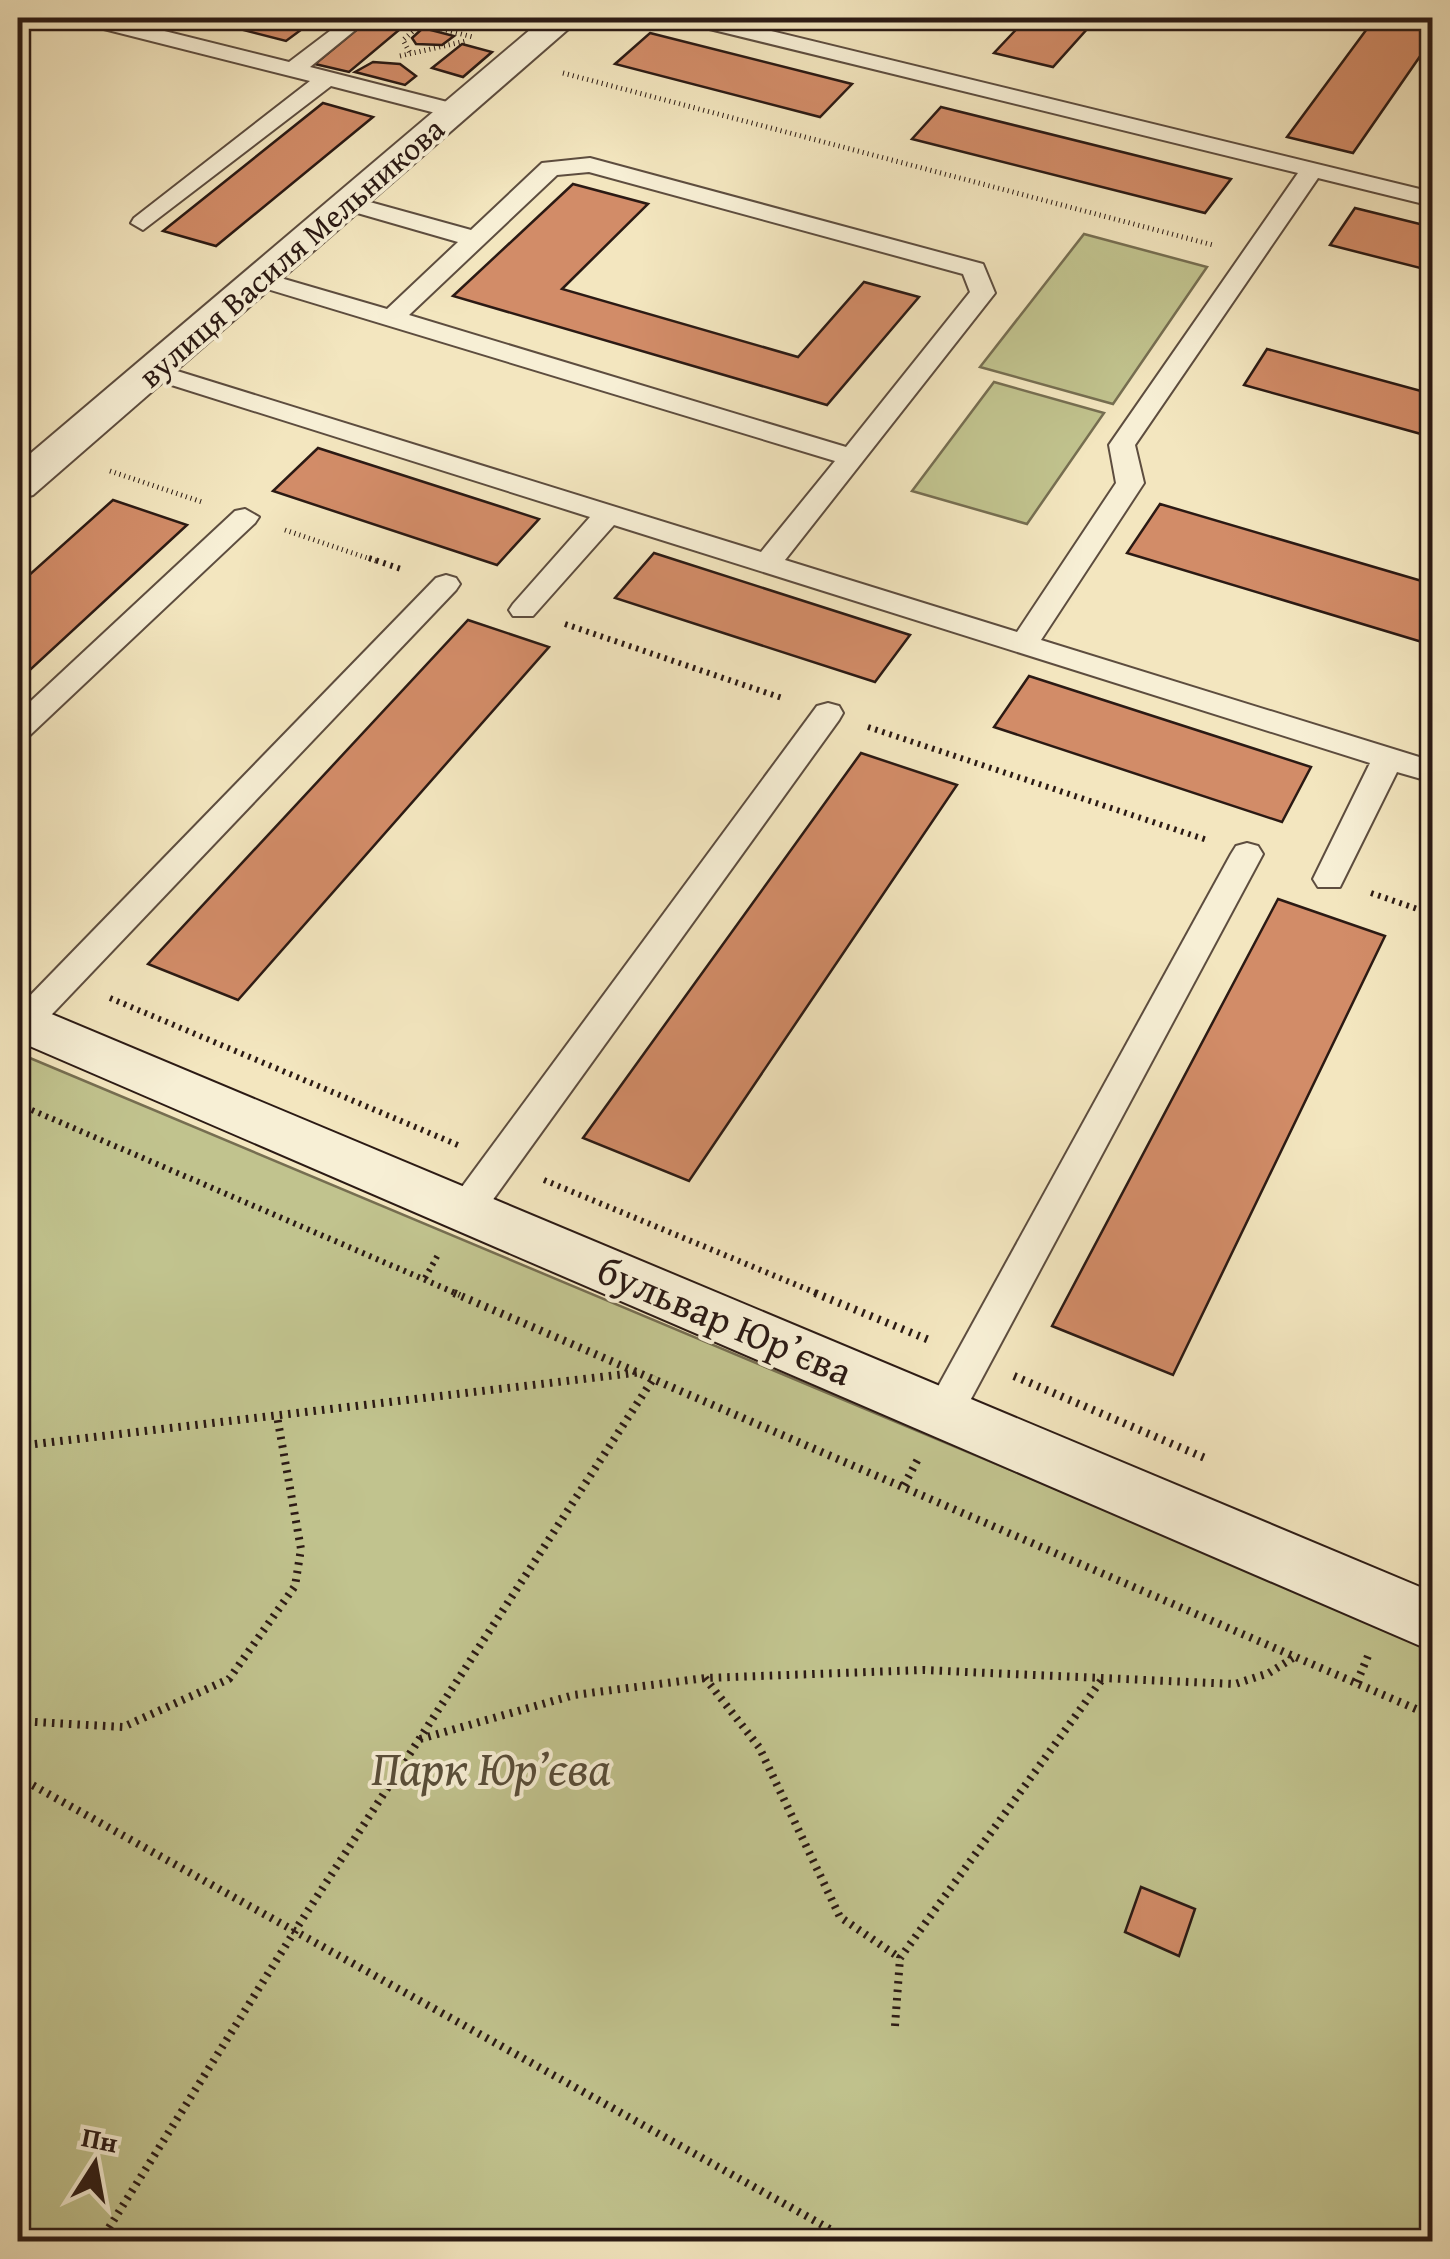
<svg xmlns="http://www.w3.org/2000/svg" width="1450" height="2259" viewBox="0 0 1450 2259" font-family="'Gentium Book Plus',serif">
<rect width="100%" height="100%" fill="#f3e6bf"/>
<filter id="stains"><feTurbulence type="fractalNoise" baseFrequency=".002" numOctaves="4"/><feColorMatrix values="0 0 0 0 .2 0 0 0 0 .09 0 0 0 0 .02 0 0 0 .5 -.17"/></filter>
<radialGradient id="worn" r=".72"><stop offset=".6" stop-color="#630" stop-opacity="0"/><stop offset="1" stop-color="#630" stop-opacity=".3"/></radialGradient>
<!-- green -->
<g fill="#c1c38e" stroke="#766e51" stroke-width="2.5">
<path d="M 1084,234 L 1207,267 L 1113,404 L 980,367 Z"/>
<path d="M 994,382 L 1104,413 L 1027,524 L 912,491 Z"/>
<path d="M 18,1053 L 1432,1647 L 1432,2241 L 18,2241 Z"/>
</g>
<!-- building -->
<g fill="#d28c68" stroke="#2b1a14" stroke-width="2.5">
<path d="M 197,18 L 317,18 L 286,41 Z"/>
<path d="M 371,18 L 405,25 L 349,72 L 315,64 Z"/>
<path d="M 1027,18 L 1097,18 L 1053,67 L 994,53 Z"/>
<path d="M 1375,18 L 1432,18 L 1432,39 L 1353,153 L 1287,137 Z"/>
<path d="M 423,28 L 454,36 L 442,45 L 416,44 L 412,38 Z"/>
<path d="M 650,33 L 852,84 L 820,117 L 615,64 Z"/>
<path d="M 462,44 L 492,52 L 463,77 L 432,68 Z"/>
<path d="M 373,62 L 400,64 L 416,76 L 405,85 L 355,72 Z"/>
<path d="M 323,103 L 373,117 L 216,246 L 163,231 Z"/>
<path d="M 941,107 L 1231,179 L 1205,213 L 912,139 Z"/>
<path d="M 573,184 L 648,204 L 562,289 L 798,357 L 864,282 L 919,297 L 827,405 L 453,296 Z"/>
<path d="M 1355,208 L 1432,227 L 1432,271 L 1330,245 Z"/>
<path d="M 1267,349 L 1432,394 L 1432,437 L 1244,385 Z"/>
<path d="M 318,448 L 539,519 L 497,565 L 273,491 Z"/>
<path d="M 113,500 L 187,525 L 18,681 L 18,585 Z"/>
<path d="M 1160,504 L 1432,584 L 1432,645 L 1127,553 Z"/>
<path d="M 654,553 L 910,635 L 875,682 L 615,598 Z"/>
<path d="M 468,620 L 549,647 L 238,1000 L 148,964 Z"/>
<path d="M 1029,676 L 1311,767 L 1282,822 L 994,727 Z"/>
<path d="M 861,753 L 957,785 L 689,1181 L 583,1138 Z"/>
<path d="M 1278,899 L 1385,936 L 1173,1375 L 1052,1326 Z"/>
<path d="M 1141,1887 L 1195,1909 L 1179,1956 L 1125,1932 Z"/>
</g>
<g fill="none" stroke-linecap="round" stroke-linejoin="round">
<defs>
<g id="lane">
<path d="M 77,18 L 112,18 L 289,62 L 347,18 L 370,18 L 310,67 L 463,106 L 466,111 L 455,118 L 331,86 L 143,230 L 131,223 L 134,218 L 310,81 L 80,23 Z"/>
<path d="M 683,18 L 718,18 L 1432,192 L 1432,206 L 1318,178 L 1135,445 L 1144,483 L 1041,640 L 1432,761 L 1432,782 L 1397,772 L 1340,887 L 1318,887 L 1313,879 L 1370,763 L 614,525 L 533,616 L 513,616 L 509,610 L 513,604 L 590,517 L 143,376 L 139,371 L 152,363 L 161,366 L 761,552 L 835,461 L 251,284 L 248,279 L 260,272 L 387,309 L 458,242 L 340,208 L 340,198 L 348,196 L 471,230 L 542,163 L 590,158 L 983,264 L 995,293 L 785,560 L 1017,632 L 1116,483 L 1109,445 L 1298,173 L 685,23 ZM 589,172 L 963,274 L 970,292 L 846,447 L 409,315 L 557,175 Z"/>
<path d="M 245,509 L 259,517 L 255,523 L 29,736 L 18,739 L 18,713 L 235,511 Z"/>
<path d="M 446,575 L 456,578 L 460,584 L 456,590 L 36,1031 L 18,1032 L 18,1008 L 436,578 Z"/>
<path d="M 828,703 L 839,706 L 843,713 L 839,720 L 479,1219 L 466,1223 L 453,1219 L 448,1209 L 453,1199 L 817,706 Z"/>
<path d="M 1247,843 L 1258,846 L 1263,854 L 957,1425 L 943,1430 L 929,1425 L 924,1414 L 929,1403 L 1231,854 L 1236,846 Z"/>
</g>
<path id="street" d="M 544,18 L 581,18 L 33,495 L 18,499 L 18,464 Z"/>
<path id="secondary" d="M 18,1000 L 1432,1592 L 1432,1651 L 18,1041 Z"/>
</defs>
<!-- lane casing -->
<use href="#lane" stroke="#5d4d3f" stroke-width="4"/>
<!-- street casing -->
<use href="#street" stroke="#5d4d3f" stroke-width="4"/>
<!-- secondary casing -->
<use href="#secondary" stroke="#2b1a14" stroke-width="4"/>
<!-- path-far2 -->
<g stroke="#2b1a14" stroke-width="5" stroke-dasharray="1 4" stroke-linecap="butt">
<path d="M 409,18 L 421,24 L 403,40 L 411,55"/>
<path d="M 422,24 L 473,37"/>
<path d="M 400,56 L 466,41"/>
<path d="M 563,73 L 1213,245"/>
<path d="M 110,471 L 202,502"/>
<path d="M 285,530 L 376,561"/>
</g>
<!-- path-far1 -->
<g stroke="#2b1a14" stroke-width="6" stroke-dasharray="2.5 5" stroke-linecap="butt">
<path d="M 369,558 L 401,569"/>
<path d="M 565,624 L 785,699"/>
<path d="M 868,727 L 1207,840"/>
<path d="M 1371,893 L 1432,914"/>
<path d="M 110,998 L 458,1145"/>
<path d="M 18,1104 L 460,1295"/>
<path d="M 544,1180 L 821,1295"/>
<path d="M 425,1278 L 439,1253"/>
</g>
<!-- path -->
<g stroke="#2b1a14" stroke-width="8" stroke-dasharray="2.5 6" stroke-linecap="butt">
<path d="M 454,1293 L 1432,1716"/>
<path d="M 815,1293 L 929,1340"/>
<path d="M 1014,1376 L 1205,1458"/>
<path d="M 18,1446 L 642,1372"/>
<path d="M 904,1485 L 918,1459"/>
<path d="M 705,1678 L 759,1747 L 840,1917 L 900,1958"/>
<path d="M 1357,1682 L 1368,1656"/>
<path d="M 18,1721 L 123,1727 L 229,1679 L 295,1586 L 301,1549 L 277,1416"/>
<path d="M 420,1739 L 574,1695 L 705,1678 L 923,1670 L 1235,1684 L 1269,1673 L 1296,1656"/>
<path d="M 18,1777 L 853,2242"/>
<path d="M 895,2026 L 900,1958 L 1103,1678"/>
<path d="M 100,2242 L 296,1929 L 655,1376"/>
</g>
<!-- lane -->
<use href="#lane" fill="#f7efd5" fill-rule="evenodd"/>
<!-- street -->
<use href="#street" fill="#f7efd5" fill-rule="evenodd"/>
<!-- secondary -->
<use href="#secondary" fill="#f7efd5" fill-rule="evenodd"/>
</g>
<g text-anchor="middle" dominant-baseline="central" stroke-width="8" stroke-linejoin="round" paint-order="stroke">
<!-- far-street labels -->
<g font-size="32" fill="#2b1a14" stroke="#f7efd5">
<text transform="translate(291 252) rotate(-41)">вулиця Василя Мельникова</text>
</g>
<!-- street labels -->
<g font-size="40" fill="#2b1a14" stroke="#f7efd5">
<text transform="translate(725 1320) rotate(23)">бульвар Юрʼєва</text>
</g>
<!-- near-park labels -->
<g font-size="48" font-style="italic" fill="#584d39" stroke="#f7efd5">
<text x="491" y="1767">Парк Юр’єва</text>
</g>
</g>
<!-- margin -->
<rect width="1450" height="2259" fill="none" stroke="#f3e6bf" stroke-width="60"/>
<rect x="20" y="20" width="1410" height="2219" fill="none" stroke="#2b1a14" stroke-width="5"/>
<rect x="30" y="30" width="1390" height="2199" fill="none" stroke="#2b1a14" stroke-width="2.5"/>
<!-- north arrow -->
<g transform="translate(95 2164) rotate(11)" stroke="#f7efd5" stroke-width="8" paint-order="stroke">
<path d="M0-8L18 38L0 25L-18 38Z" fill="#2b1a14"/>
<text y="-15" font-size="28" font-weight="bold" text-anchor="middle" fill="#2b1a14">Пн</text>
</g>
<rect width="100%" height="100%" filter="url(#stains)"/>
<rect width="100%" height="100%" fill="url(#worn)"/>
</svg>
